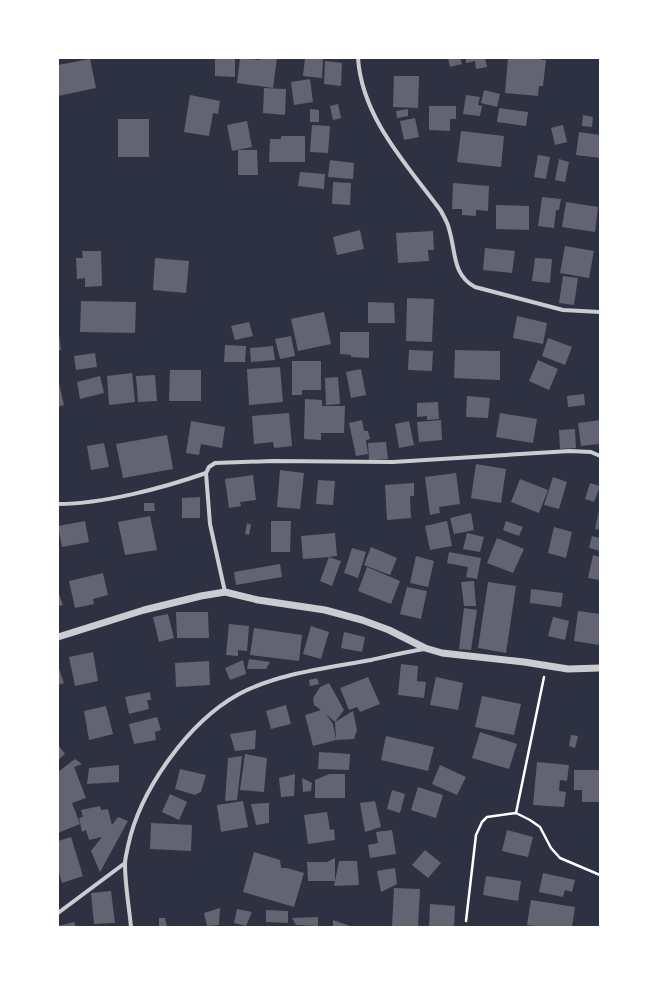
<svg xmlns="http://www.w3.org/2000/svg" width="658" height="985" viewBox="0 0 658 985" font-family="Bitter,serif">
<rect width="100%" height="100%" fill="#2d3142"/>
<!-- building -->
<g fill="#626471" fill-rule="evenodd">
<path d="M 215,58 L 235,58 L 235,77 L 215,76 Z"/>
<path d="M 240,58 L 260,60 L 260,58 L 277,58 L 273,88 L 237,83 Z"/>
<path d="M 305,58 L 323,58 L 322,78 L 303,76 Z"/>
<path d="M 448,58 L 460,58 L 462,64 L 450,67 Z"/>
<path d="M 466,58 L 485,58 L 487,67 L 476,69 L 475,61 L 466,63 Z"/>
<path d="M 508,58 L 542,58 L 541,60 L 546,60 L 543,86 L 539,86 L 538,96 L 505,93 Z"/>
<path d="M 90,59 L 96,88 L 58,96 L 58,65 Z"/>
<path d="M 325,61 L 342,63 L 341,86 L 324,84 Z"/>
<path d="M 394,76 L 419,76 L 418,108 L 393,107 Z"/>
<path d="M 310,79 L 313,102 L 294,105 L 291,82 Z"/>
<path d="M 264,88 L 286,89 L 285,115 L 263,113 Z"/>
<path d="M 484,90 L 500,94 L 497,107 L 481,103 Z"/>
<path d="M 190,95 L 220,101 L 218,114 L 213,113 L 209,136 L 184,132 Z"/>
<path d="M 466,95 L 480,97 L 478,105 L 482,106 L 480,116 L 463,114 Z"/>
<path d="M 338,104 L 341,118 L 333,120 L 330,106 Z"/>
<path d="M 429,106 L 456,106 L 456,119 L 450,119 L 450,131 L 429,130 Z"/>
<path d="M 499,108 L 528,112 L 526,126 L 497,122 Z"/>
<path d="M 310,109 L 319,110 L 319,122 L 310,122 Z"/>
<path d="M 408,109 L 408,116 L 397,118 L 396,111 Z"/>
<path d="M 583,115 L 593,117 L 592,127 L 582,126 Z"/>
<path d="M 415,118 L 419,137 L 404,140 L 400,121 Z"/>
<rect x="118" y="119" width="31" height="38"/>
<path d="M 247,121 L 252,147 L 232,151 L 227,125 Z"/>
<path d="M 312,125 L 330,126 L 328,153 L 310,152 Z"/>
<path d="M 563,125 L 567,142 L 555,145 L 551,128 Z"/>
<path d="M 461,131 L 504,136 L 501,167 L 457,162 Z"/>
<path d="M 579,132 L 600,135 L 600,158 L 576,155 Z"/>
<path d="M 281,136 L 305,136 L 305,162 L 269,162 L 270,139 L 281,139 Z"/>
<path d="M 238,150 L 257,150 L 258,175 L 238,175 Z"/>
<path d="M 538,155 L 550,157 L 546,179 L 534,177 Z"/>
<path d="M 559,159 L 569,162 L 565,182 L 555,180 Z"/>
<path d="M 330,160 L 354,163 L 353,179 L 328,177 Z"/>
<path d="M 300,172 L 325,174 L 324,189 L 298,186 Z"/>
<path d="M 333,182 L 351,183 L 350,205 L 332,204 Z"/>
<path d="M 453,183 L 489,186 L 488,211 L 476,210 L 476,216 L 462,215 L 462,209 L 452,209 Z"/>
<path d="M 542,197 L 561,199 L 559,210 L 556,210 L 554,228 L 538,226 Z"/>
<path d="M 566,202 L 598,207 L 595,232 L 562,227 Z"/>
<path d="M 496,205 L 529,206 L 529,230 L 496,229 Z"/>
<path d="M 360,230 L 364,249 L 337,255 L 333,237 Z"/>
<path d="M 433,231 L 434,250 L 428,250 L 429,261 L 398,263 L 396,233 Z"/>
<path d="M 565,246 L 594,251 L 589,278 L 560,273 Z"/>
<path d="M 485,248 L 515,251 L 512,273 L 483,270 Z"/>
<path d="M 82,251 L 101,251 L 102,286 L 85,287 L 85,278 L 77,279 L 76,258 L 83,258 Z"/>
<path d="M 155,258 L 189,261 L 186,293 L 153,290 Z"/>
<path d="M 535,258 L 552,259 L 550,283 L 532,281 Z"/>
<path d="M 563,276 L 578,278 L 574,305 L 559,303 Z"/>
<path d="M 407,298 L 434,299 L 432,342 L 406,341 Z"/>
<path d="M 81,301 L 136,302 L 135,333 L 80,332 Z"/>
<path d="M 368,302 L 394,303 L 395,323 L 368,323 Z"/>
<path d="M 324,312 L 331,344 L 298,351 L 291,319 Z"/>
<path d="M 517,316 L 547,323 L 543,344 L 513,338 Z"/>
<path d="M 249,322 L 253,336 L 235,340 L 231,326 Z"/>
<path d="M 58,327 L 61,350 L 58,350 Z"/>
<path d="M 340,332 L 369,332 L 369,358 L 351,357 L 351,355 L 340,354 Z"/>
<path d="M 291,336 L 295,356 L 280,359 L 275,339 Z"/>
<path d="M 548,338 L 572,347 L 565,365 L 542,356 Z"/>
<path d="M 225,345 L 246,346 L 245,362 L 224,362 Z"/>
<path d="M 273,346 L 275,360 L 251,362 L 250,348 Z"/>
<path d="M 409,350 L 433,351 L 432,371 L 408,370 Z"/>
<path d="M 455,350 L 500,351 L 500,380 L 454,378 Z"/>
<path d="M 95,353 L 97,367 L 76,370 L 74,356 Z"/>
<path d="M 538,360 L 558,369 L 549,390 L 529,381 Z"/>
<path d="M 292,361 L 321,361 L 321,390 L 302,390 L 302,395 L 292,395 Z"/>
<path d="M 280,367 L 283,402 L 249,405 L 247,369 Z"/>
<path d="M 361,369 L 366,395 L 351,398 L 346,372 Z"/>
<path d="M 170,370 L 201,370 L 201,401 L 169,401 Z"/>
<path d="M 132,373 L 135,402 L 109,405 L 107,376 Z"/>
<path d="M 155,375 L 157,401 L 138,402 L 136,376 Z"/>
<path d="M 100,376 L 104,393 L 80,399 L 77,382 Z"/>
<path d="M 338,377 L 340,404 L 326,405 L 325,378 Z"/>
<path d="M 58,379 L 64,405 L 58,407 Z"/>
<path d="M 584,394 L 585,405 L 568,407 L 567,396 Z"/>
<path d="M 467,396 L 490,398 L 488,418 L 466,417 Z"/>
<path d="M 305,399 L 322,400 L 322,406 L 345,406 L 344,433 L 321,433 L 321,440 L 304,439 Z"/>
<path d="M 438,402 L 439,419 L 427,420 L 427,416 L 417,417 L 417,403 Z"/>
<path d="M 289,413 L 292,446 L 274,448 L 273,442 L 254,444 L 252,416 Z"/>
<path d="M 500,413 L 537,419 L 533,443 L 496,437 Z"/>
<path d="M 362,420 L 364,431 L 368,431 L 370,439 L 366,440 L 368,454 L 356,456 L 349,423 Z"/>
<path d="M 441,420 L 442,440 L 419,442 L 417,422 Z"/>
<path d="M 600,420 L 600,444 L 581,446 L 578,423 Z"/>
<path d="M 191,421 L 225,427 L 222,448 L 201,444 L 199,455 L 186,453 Z"/>
<path d="M 409,421 L 414,445 L 399,448 L 395,424 Z"/>
<path d="M 575,429 L 576,448 L 560,449 L 559,430 Z"/>
<path d="M 167,435 L 173,469 L 123,478 L 116,444 Z"/>
<path d="M 386,442 L 388,459 L 369,460 L 368,443 Z"/>
<path d="M 104,443 L 109,467 L 91,470 L 87,446 Z"/>
<path d="M 476,464 L 506,469 L 501,503 L 471,498 Z"/>
<path d="M 280,470 L 304,473 L 300,509 L 277,507 Z"/>
<path d="M 456,473 L 460,504 L 439,507 L 440,513 L 430,515 L 425,477 Z"/>
<path d="M 253,475 L 256,500 L 240,502 L 241,506 L 229,508 L 225,479 Z"/>
<path d="M 553,477 L 567,482 L 559,509 L 544,505 Z"/>
<path d="M 520,479 L 548,490 L 539,513 L 511,502 Z"/>
<path d="M 318,480 L 335,481 L 333,505 L 316,504 Z"/>
<path d="M 414,483 L 414,496 L 410,496 L 411,518 L 387,520 L 385,485 Z"/>
<path d="M 590,483 L 600,486 L 594,502 L 585,499 Z"/>
<path d="M 200,497 L 200,518 L 182,518 L 182,498 Z"/>
<path d="M 144,503 L 154,503 L 155,511 L 144,511 Z"/>
<path d="M 599,510 L 600,510 L 600,530 L 595,529 Z"/>
<path d="M 471,513 L 474,530 L 454,534 L 450,518 Z"/>
<path d="M 150,516 L 157,550 L 125,555 L 118,522 Z"/>
<path d="M 85,521 L 89,542 L 62,547 L 58,526 Z"/>
<path d="M 271,521 L 291,521 L 290,552 L 271,552 Z"/>
<path d="M 447,521 L 452,546 L 430,550 L 425,526 Z"/>
<path d="M 506,521 L 523,527 L 519,536 L 503,530 Z"/>
<path d="M 247,523 L 251,525 L 249,535 L 245,534 Z"/>
<path d="M 554,527 L 572,532 L 566,558 L 548,553 Z"/>
<path d="M 335,533 L 337,556 L 329,557 L 341,561 L 332,586 L 320,581 L 329,557 L 303,559 L 301,536 Z"/>
<path d="M 467,533 L 484,537 L 480,552 L 463,549 Z"/>
<path d="M 592,536 L 600,538 L 600,551 L 589,548 Z"/>
<path d="M 497,538 L 524,549 L 513,573 L 487,563 Z"/>
<path d="M 371,547 L 397,558 L 390,575 L 364,565 Z"/>
<path d="M 352,548 L 366,552 L 358,578 L 344,573 Z"/>
<path d="M 449,552 L 481,558 L 477,579 L 466,577 L 468,567 L 447,563 Z"/>
<path d="M 593,555 L 600,557 L 600,580 L 588,578 Z"/>
<path d="M 416,556 L 434,561 L 428,587 L 410,583 Z"/>
<path d="M 280,564 L 282,577 L 236,585 L 234,572 Z"/>
<path d="M 367,567 L 400,581 L 391,604 L 358,591 Z"/>
<path d="M 103,573 L 108,595 L 93,599 L 94,604 L 75,608 L 69,581 Z"/>
<path d="M 474,581 L 476,606 L 464,606 L 461,582 Z"/>
<path d="M 488,582 L 516,586 L 506,653 L 478,648 Z"/>
<path d="M 407,587 L 427,591 L 421,619 L 400,614 Z"/>
<path d="M 531,589 L 563,593 L 561,607 L 530,603 Z"/>
<path d="M 58,591 L 63,605 L 58,606 Z"/>
<path d="M 464,608 L 477,610 L 471,650 L 459,649 Z"/>
<path d="M 578,611 L 600,614 L 599,645 L 574,641 Z"/>
<path d="M 176,612 L 208,612 L 209,638 L 177,638 Z"/>
<path d="M 168,614 L 174,638 L 159,642 L 153,617 Z"/>
<path d="M 553,617 L 569,621 L 565,640 L 548,636 Z"/>
<path d="M 229,624 L 249,626 L 247,651 L 238,650 L 238,656 L 226,655 Z"/>
<path d="M 311,626 L 329,632 L 321,659 L 303,654 Z"/>
<path d="M 254,628 L 302,635 L 299,661 L 250,655 Z"/>
<path d="M 344,632 L 365,637 L 362,652 L 341,648 Z"/>
<path d="M 93,652 L 98,681 L 75,686 L 69,657 Z"/>
<path d="M 249,659 L 270,662 L 266,669 L 247,669 Z"/>
<path d="M 243,660 L 246,674 L 230,680 L 225,668 Z"/>
<path d="M 209,661 L 210,685 L 176,687 L 175,663 Z"/>
<path d="M 401,664 L 418,666 L 417,681 L 426,682 L 424,698 L 398,695 Z"/>
<path d="M 58,666 L 64,683 L 58,685 Z"/>
<path d="M 368,677 L 380,704 L 360,712 L 357,707 L 349,710 L 340,688 Z"/>
<path d="M 436,677 L 463,683 L 458,710 L 430,705 Z"/>
<path d="M 317,678 L 319,684 L 310,686 L 309,680 Z"/>
<path d="M 329,683 L 344,710 L 335,722 L 353,711 L 357,730 L 354,739 L 336,740 L 313,746 L 305,715 L 321,710 L 314,705 L 313,698 L 320,687 ZM 326,714 L 335,722 L 336,740 L 333,724 Z"/>
<path d="M 150,692 L 151,700 L 147,700 L 149,709 L 129,714 L 125,697 Z"/>
<path d="M 482,696 L 521,704 L 514,735 L 475,727 Z"/>
<path d="M 286,705 L 291,724 L 271,729 L 266,711 Z"/>
<path d="M 106,706 L 113,734 L 89,740 L 84,711 Z"/>
<path d="M 157,717 L 161,730 L 155,732 L 156,740 L 134,744 L 129,724 Z"/>
<path d="M 256,730 L 255,749 L 235,751 L 230,734 Z"/>
<path d="M 480,732 L 517,744 L 509,769 L 472,758 Z"/>
<path d="M 571,735 L 578,736 L 575,748 L 569,746 Z"/>
<path d="M 386,736 L 434,747 L 428,771 L 381,760 Z"/>
<path d="M 58,745 L 65,754 L 58,760 Z"/>
<path d="M 319,752 L 350,754 L 349,770 L 318,769 Z"/>
<path d="M 245,754 L 267,758 L 264,792 L 240,790 Z"/>
<path d="M 242,756 L 237,800 L 225,801 L 228,758 Z"/>
<path d="M 75,759 L 82,764 L 74,767 L 86,798 L 72,803 L 80,824 L 58,833 L 58,772 Z"/>
<path d="M 537,762 L 569,765 L 567,781 L 560,780 L 559,791 L 566,792 L 564,807 L 533,805 Z"/>
<path d="M 119,765 L 119,782 L 87,784 L 89,768 Z"/>
<path d="M 440,765 L 466,777 L 457,795 L 432,784 Z"/>
<path d="M 180,769 L 206,775 L 201,792 L 195,795 L 175,789 Z"/>
<path d="M 574,770 L 600,770 L 600,802 L 582,802 L 582,790 L 574,790 Z"/>
<path d="M 295,774 L 294,796 L 281,797 L 279,778 Z"/>
<path d="M 329,774 L 345,774 L 345,798 L 315,798 L 315,780 Z"/>
<path d="M 302,778 L 312,783 L 311,791 L 303,792 Z"/>
<path d="M 418,787 L 443,795 L 436,818 L 411,810 Z"/>
<path d="M 392,790 L 405,794 L 400,813 L 387,809 Z"/>
<path d="M 170,794 L 187,802 L 179,820 L 162,812 Z"/>
<path d="M 243,801 L 248,827 L 221,832 L 217,805 Z"/>
<path d="M 375,801 L 381,827 L 365,832 L 360,803 Z"/>
<path d="M 269,803 L 269,823 L 256,825 L 251,804 Z"/>
<path d="M 100,806 L 101,810 L 108,809 L 112,825 L 118,817 L 128,821 L 100,872 L 91,851 L 102,837 L 89,840 L 86,830 L 82,832 L 79,818 L 83,817 L 81,810 Z"/>
<path d="M 327,812 L 330,830 L 334,829 L 335,840 L 308,844 L 304,815 Z"/>
<path d="M 151,823 L 192,825 L 191,851 L 150,849 Z"/>
<path d="M 392,830 L 396,854 L 370,858 L 368,845 L 378,843 L 376,832 Z"/>
<path d="M 507,830 L 533,837 L 528,857 L 502,851 Z"/>
<path d="M 71,837 L 83,876 L 62,883 L 58,870 L 58,841 Z"/>
<path d="M 425,850 L 441,863 L 428,878 L 412,865 Z"/>
<path d="M 254,852 L 280,860 L 281,868 L 287,868 L 304,873 L 294,907 L 243,892 Z"/>
<path d="M 335,858 L 335,881 L 308,881 L 307,862 L 327,862 Z"/>
<path d="M 339,861 L 357,861 L 359,885 L 334,886 Z"/>
<path d="M 395,868 L 397,884 L 381,892 L 377,871 Z"/>
<path d="M 543,873 L 575,880 L 572,892 L 565,890 L 563,897 L 539,892 Z"/>
<path d="M 486,876 L 521,881 L 518,901 L 483,895 Z"/>
<path d="M 394,888 L 420,889 L 418,927 L 392,927 Z"/>
<path d="M 111,891 L 115,923 L 94,924 L 91,893 Z"/>
<path d="M 531,900 L 575,907 L 572,927 L 544,927 L 527,925 Z"/>
<path d="M 430,904 L 455,906 L 454,927 L 429,927 Z"/>
<path d="M 220,908 L 219,925 L 207,926 L 204,913 Z"/>
<path d="M 237,909 L 252,912 L 246,926 L 234,923 Z"/>
<path d="M 266,910 L 288,911 L 288,923 L 266,922 Z"/>
<path d="M 318,917 L 318,926 L 296,925 L 292,918 Z"/>
<path d="M 159,918 L 165,918 L 167,927 L 159,927 Z"/>
<path d="M 333,920 L 353,927 L 333,927 Z"/>
<path d="M 74,922 L 76,927 L 58,927 L 58,926 Z"/>
</g>
<g fill="none" stroke-linecap="round" stroke-linejoin="round">
<!-- path -->
<g stroke="#fff" stroke-width="2.5">
<path d="M 516,813 L 544,677"/>
<path d="M 466,921 L 476,835 L 482,822 L 487,817 L 516,813 L 530,820 L 540,827 L 551,848 L 560,858 L 600,875"/>
</g>
<!-- minor -->
<g stroke="#caccd0" stroke-width="4">
<path d="M 358,58 C 362,118 407,165 441,211 C 444,217 448,223 449,229 C 456,251 452,275 475,287 L 563,310 L 600,312"/>
<path d="M 58,504 C 103,504 163,488 206,473"/>
<path d="M 225,592 L 210,524 L 206,473 L 209,467 L 215,463 L 273,461 L 393,462 L 570,451 L 591,452 L 600,456"/>
<path d="M 58,913 L 125,863"/>
<path d="M 131,927 C 129,906 125,885 125,864 C 125,858 127,852 128,846 C 140,790 188,722 239,694 C 279,673 328,668 371,660 C 389,656 406,652 424,649"/>
</g>
<!-- tertiary -->
<path stroke="#caccd0" stroke-width="7" d="M 58,637 L 144,610 L 201,596 L 225,592 L 258,600 L 325,610 L 362,620 L 389,630 L 425,648 L 442,653 L 524,662 L 568,669 L 600,668"/>
</g>
<!-- border -->
<rect width="658" height="985" fill="none" stroke="#ffffff" stroke-width="118"/>
</svg>
